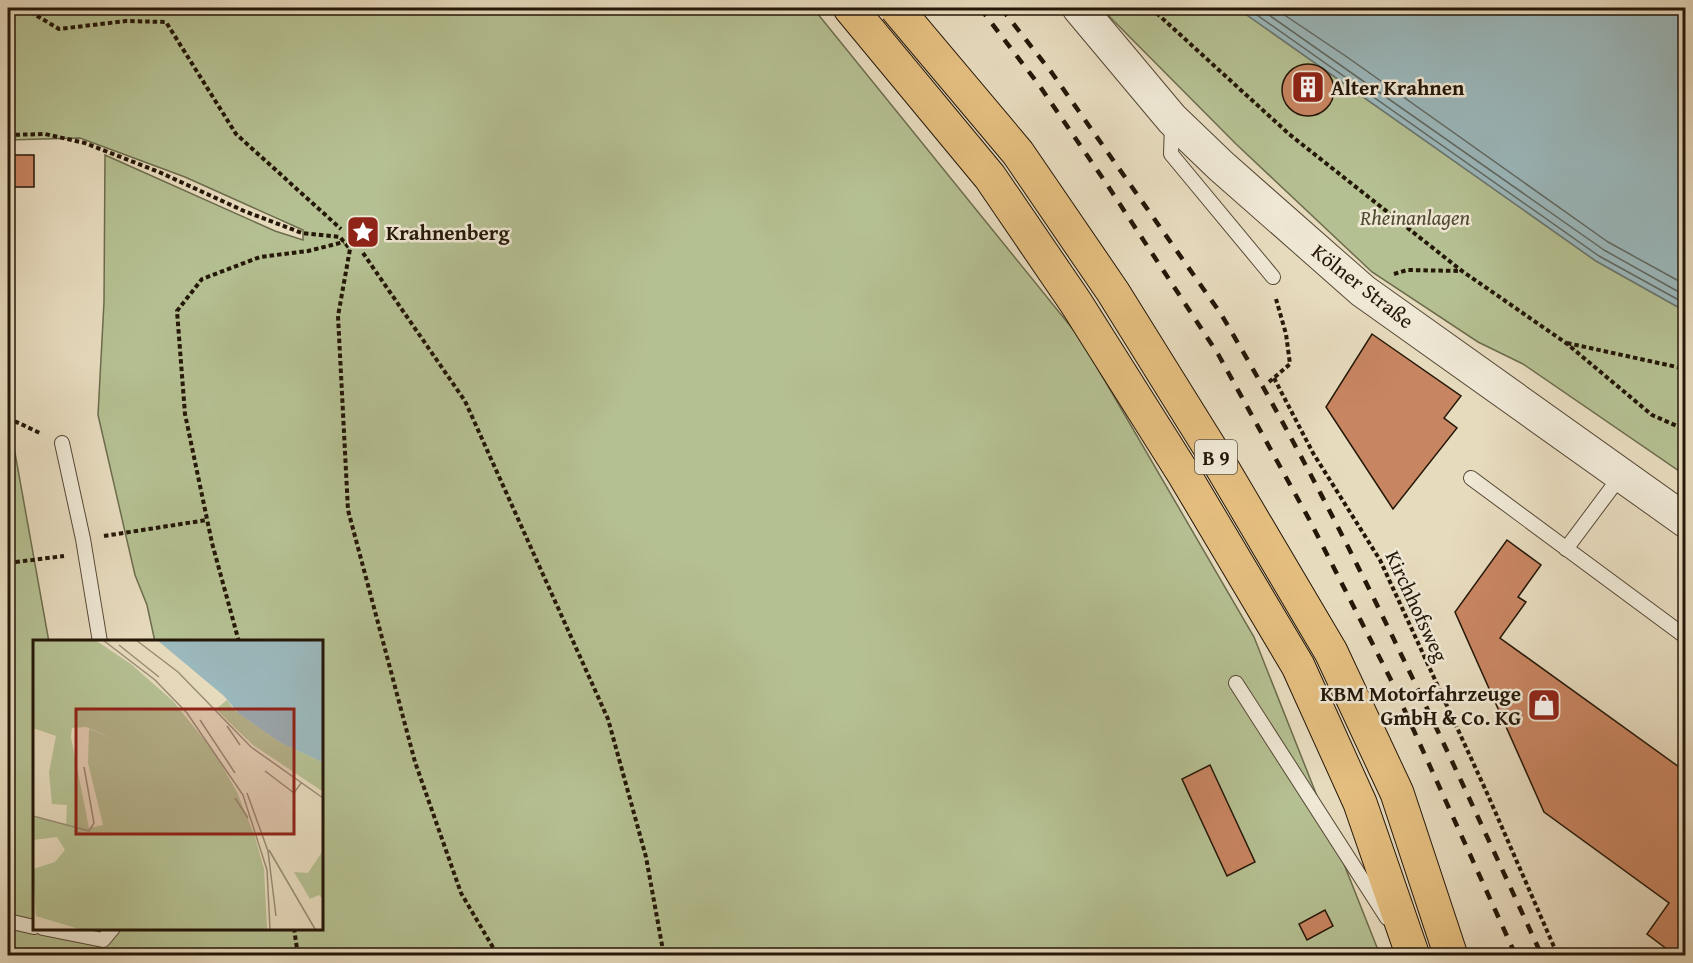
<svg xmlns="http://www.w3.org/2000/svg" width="1693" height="963" viewBox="0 0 1693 963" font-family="'Gentium Book Plus',serif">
<rect width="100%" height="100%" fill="#e7dbbe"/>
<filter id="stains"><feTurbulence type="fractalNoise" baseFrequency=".00333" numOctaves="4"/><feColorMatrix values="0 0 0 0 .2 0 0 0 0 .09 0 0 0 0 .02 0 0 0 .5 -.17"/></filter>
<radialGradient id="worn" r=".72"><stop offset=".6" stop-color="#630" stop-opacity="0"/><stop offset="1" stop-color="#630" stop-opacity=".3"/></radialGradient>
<!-- green -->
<g fill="#b5c092" stroke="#6c6c4d" stroke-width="1.5">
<path d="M 8,8 L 813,8 L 1080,338 L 1254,637 L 1380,955 L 8,955 L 8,414 L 49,642 L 34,642 L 34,928 L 321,928 L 321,642 L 155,642 L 147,605 L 135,575 L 98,415 L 104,302 L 105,155 L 275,231 L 303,240 L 303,230 L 185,177 L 80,138 L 8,140 Z"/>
<path d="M 1101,8 L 1237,8 L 1596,261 L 1685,311 L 1685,475 L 1523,364 L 1478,342 L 1372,272 L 1236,144 Z"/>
</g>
<!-- water -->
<path fill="#9bb8bc" stroke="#6b7874" stroke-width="1.5" d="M 1237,8 L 1685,8 L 1685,311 L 1596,261 Z"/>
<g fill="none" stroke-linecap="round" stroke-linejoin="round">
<!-- shore -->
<g stroke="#606862" stroke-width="1.5">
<path d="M 1247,8 L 1599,256 L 1686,304"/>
<path d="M 1259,8 L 1604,250 L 1686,296"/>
<path d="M 1274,8 L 1347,57 L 1608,242 L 1686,285"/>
</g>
</g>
<!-- building -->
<g fill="#c88561" stroke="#241708" stroke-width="1.5">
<circle cx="1308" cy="90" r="26"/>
<rect x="8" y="155" width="26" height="32"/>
<path d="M 1372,334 L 1461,396 L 1444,418 L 1457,428 L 1393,509 L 1326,407 Z"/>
<path d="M 1507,540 L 1541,565 L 1518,597 L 1526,602 L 1500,638 L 1686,772 L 1686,956 L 1676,956 L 1647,934 L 1669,903 L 1544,812 L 1455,612 Z"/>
<path d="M 1210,765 L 1255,862 L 1227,876 L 1182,779 Z"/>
<path d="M 1325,910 L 1333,926 L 1307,940 L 1299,924 Z"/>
</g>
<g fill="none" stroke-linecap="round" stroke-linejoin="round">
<defs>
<g id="service">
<path d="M 1172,124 L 1171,154 L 1273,277"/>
<path d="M 62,443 L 83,539 L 100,642"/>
<path d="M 1471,478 L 1686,637"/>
<path d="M 1566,549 L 1622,474"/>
<path d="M 1236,683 L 1387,918"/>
<path d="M 8,921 L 34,927"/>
<path d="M 43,928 L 103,940 L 113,928"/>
</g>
<path id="tertiary" d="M 1079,8 L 1172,119 L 1221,166 L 1363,291 L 1686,521"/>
<path id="trunk" d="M 850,8 L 990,177 L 1076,303 L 1185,476 L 1298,666 L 1360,803 L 1413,956"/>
</defs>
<!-- service casing -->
<use href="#service" stroke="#554836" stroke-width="16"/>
<!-- tertiary casing -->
<use href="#tertiary" stroke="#554836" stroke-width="35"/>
<!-- trunk casing -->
<use href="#trunk" stroke="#241708" stroke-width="35"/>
<!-- path -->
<g stroke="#241708" stroke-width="4" stroke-dasharray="4.5 3" stroke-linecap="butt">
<path d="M 24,8 L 59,29 L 126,21 L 166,22 L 236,134 L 341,229"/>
<path d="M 1151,8 L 1289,134 L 1462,271 L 1566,343 L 1652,415 L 1686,430"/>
<path d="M 8,135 L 45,134 L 85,143 L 159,172 L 244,211 L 302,233 L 340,237 L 350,249 L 338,316 L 348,510 L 415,762 L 461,893 L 498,956"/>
<path d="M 363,253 L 465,401 L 608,719 L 646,857 L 664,956"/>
<path d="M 1394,274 L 1407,270 L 1461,271"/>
<path d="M 1567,343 L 1686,369"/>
<path d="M 1274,378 L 1313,453 L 1380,560 L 1487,793 L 1558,956"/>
<path d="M 1269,382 L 1290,364 L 1286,334 L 1276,299"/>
<path d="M 8,418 L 42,434"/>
<path d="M 104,536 L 207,520"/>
<path d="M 8,563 L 64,556"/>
<path d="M 239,642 L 212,543 L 185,414 L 177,311 L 202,279 L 260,257 L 308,251 L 344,242"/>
<path d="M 8,758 L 10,800 L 8,809"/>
<path d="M 294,928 L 298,956"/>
<path d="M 124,950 L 137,956"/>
</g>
<!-- service -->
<use href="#service" stroke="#efe8d5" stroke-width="14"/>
<!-- tertiary -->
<use href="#tertiary" stroke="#efe8d5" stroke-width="33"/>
<!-- trunk -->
<use href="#trunk" stroke="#e4be7f" stroke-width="33"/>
<!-- rail -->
<g stroke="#241708" stroke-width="4.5" stroke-dasharray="10 10" stroke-linecap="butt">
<path d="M 980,8 L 1039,85 L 1106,183 L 1218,354 L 1309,519 L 1390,678 L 1516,956"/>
<path d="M 1001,8 L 1052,73 L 1221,314 C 1343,520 1442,739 1542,956"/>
</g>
<defs>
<path id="trunk-bridge" d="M 896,8 L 1018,153 L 1113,292 L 1217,459 L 1331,652 L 1397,793 L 1451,956"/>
</defs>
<!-- trunk-bridge casing -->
<use href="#trunk-bridge" stroke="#241708" stroke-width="35" stroke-linecap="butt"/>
<!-- trunk-bridge -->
<use href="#trunk-bridge" stroke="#e4be7f" stroke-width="33"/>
</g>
<!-- icons -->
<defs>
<symbol id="building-square" viewBox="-11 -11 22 22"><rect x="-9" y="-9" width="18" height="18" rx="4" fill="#8f2418" stroke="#efe8d5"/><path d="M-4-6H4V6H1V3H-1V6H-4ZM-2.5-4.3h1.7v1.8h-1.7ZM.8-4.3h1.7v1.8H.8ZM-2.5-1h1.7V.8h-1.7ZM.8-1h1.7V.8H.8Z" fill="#fff"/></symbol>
<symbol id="sight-square" viewBox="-11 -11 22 22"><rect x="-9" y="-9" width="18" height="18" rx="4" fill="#8f2418" stroke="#efe8d5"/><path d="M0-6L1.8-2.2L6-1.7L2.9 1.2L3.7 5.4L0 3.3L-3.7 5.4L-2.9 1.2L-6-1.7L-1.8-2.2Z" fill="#fff"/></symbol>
<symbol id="shop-square" viewBox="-11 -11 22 22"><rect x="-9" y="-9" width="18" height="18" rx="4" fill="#8f2418" stroke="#efe8d5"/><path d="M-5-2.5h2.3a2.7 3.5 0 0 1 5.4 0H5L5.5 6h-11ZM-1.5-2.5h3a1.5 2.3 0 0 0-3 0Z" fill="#fff"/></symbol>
</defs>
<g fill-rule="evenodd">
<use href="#building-square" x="1289" y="68" width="38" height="38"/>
<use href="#sight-square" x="344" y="213" width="38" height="38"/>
<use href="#shop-square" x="1525" y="686" width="38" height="38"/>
</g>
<g text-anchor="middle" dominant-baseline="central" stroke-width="5" stroke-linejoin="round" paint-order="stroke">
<!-- shield labels -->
<rect fill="#efe8d5" stroke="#615646" stroke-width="1.5" x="1195" y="440" width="42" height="34" rx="4.5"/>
<g font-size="20" font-weight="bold" fill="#241708">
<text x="1216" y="457">B 9</text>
</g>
<!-- poi labels -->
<g font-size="21" font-weight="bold" fill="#241708" stroke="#efe8d5" text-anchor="start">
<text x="1331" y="87">Alter Krahnen</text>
<text x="386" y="232">Krahnenberg</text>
<text x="1521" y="693" text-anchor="end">KBM Motorfahrzeuge<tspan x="1521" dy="24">GmbH &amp; Co. KG</tspan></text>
</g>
<!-- park labels -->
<g font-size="21" font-style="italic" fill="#504a31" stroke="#efe8d5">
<text x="1415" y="217">Rheinanlagen</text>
</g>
<!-- street labels -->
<g font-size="21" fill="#241708" stroke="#efe8d5">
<text transform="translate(1363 286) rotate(38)">Kölner Straße</text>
<text transform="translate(1417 606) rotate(65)">Kirchhofsweg</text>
</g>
</g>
<!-- overview -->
<g transform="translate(33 640)">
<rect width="290" height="290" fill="#e7dbbe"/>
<path d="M 0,0 L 62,0 L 98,24 L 140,61 L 182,113 L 204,152 L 222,197 L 231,229 L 234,289 L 46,289 L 3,276 L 0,229 L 22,222 L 32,210 L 24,197 L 0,200 L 0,177 L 33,184 L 34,165 L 19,164 L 16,133 L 23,96 L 0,88 ZM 53,87 L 82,99 L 56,89 L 55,123 L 70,185 L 56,188 L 38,97 L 39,88 ZM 194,60 L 201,70 L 248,103 L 289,122 L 289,151 L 220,105 L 202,88 L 183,69 ZM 289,212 L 289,258 L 286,255 L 277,259 L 261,232 L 275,233 Z" fill="#b5c092" fill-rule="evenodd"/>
<path d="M 124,0 L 289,0 L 289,122 L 248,103 L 205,73 L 191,56 Z" fill="#9bb8bc"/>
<path fill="none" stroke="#9bb8bc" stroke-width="3" d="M 196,0 L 276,60 L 290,63"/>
<path fill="none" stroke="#998d75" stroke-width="1.5" d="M 70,0 L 122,40 L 154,73 L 210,155 L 234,230 L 237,289M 103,0 L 145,32 L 218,107 L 290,158M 86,5 L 126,37M 167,80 L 202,133M 194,86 L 207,105M 232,131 L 261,153 L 268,143M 214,153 L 235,211 L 243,276M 202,158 L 215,178M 0,176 L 56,191 L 61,183 L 51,127M 236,210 L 282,289"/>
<path fill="#8f2418" fill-opacity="0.15" stroke="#8f2418" stroke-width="3" d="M 43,69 L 261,69 L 261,194 L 43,194 Z"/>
<rect width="290" height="290" fill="none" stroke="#241708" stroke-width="3"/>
</g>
<!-- margin -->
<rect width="1693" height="963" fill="none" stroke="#e7dbbe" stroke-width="30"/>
<rect x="9" y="9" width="1675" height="945" fill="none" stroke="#241708" stroke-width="3"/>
<rect x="15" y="15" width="1663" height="933" fill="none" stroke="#241708" stroke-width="1.5"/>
<rect width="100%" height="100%" filter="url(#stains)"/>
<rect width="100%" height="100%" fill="url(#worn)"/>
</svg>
